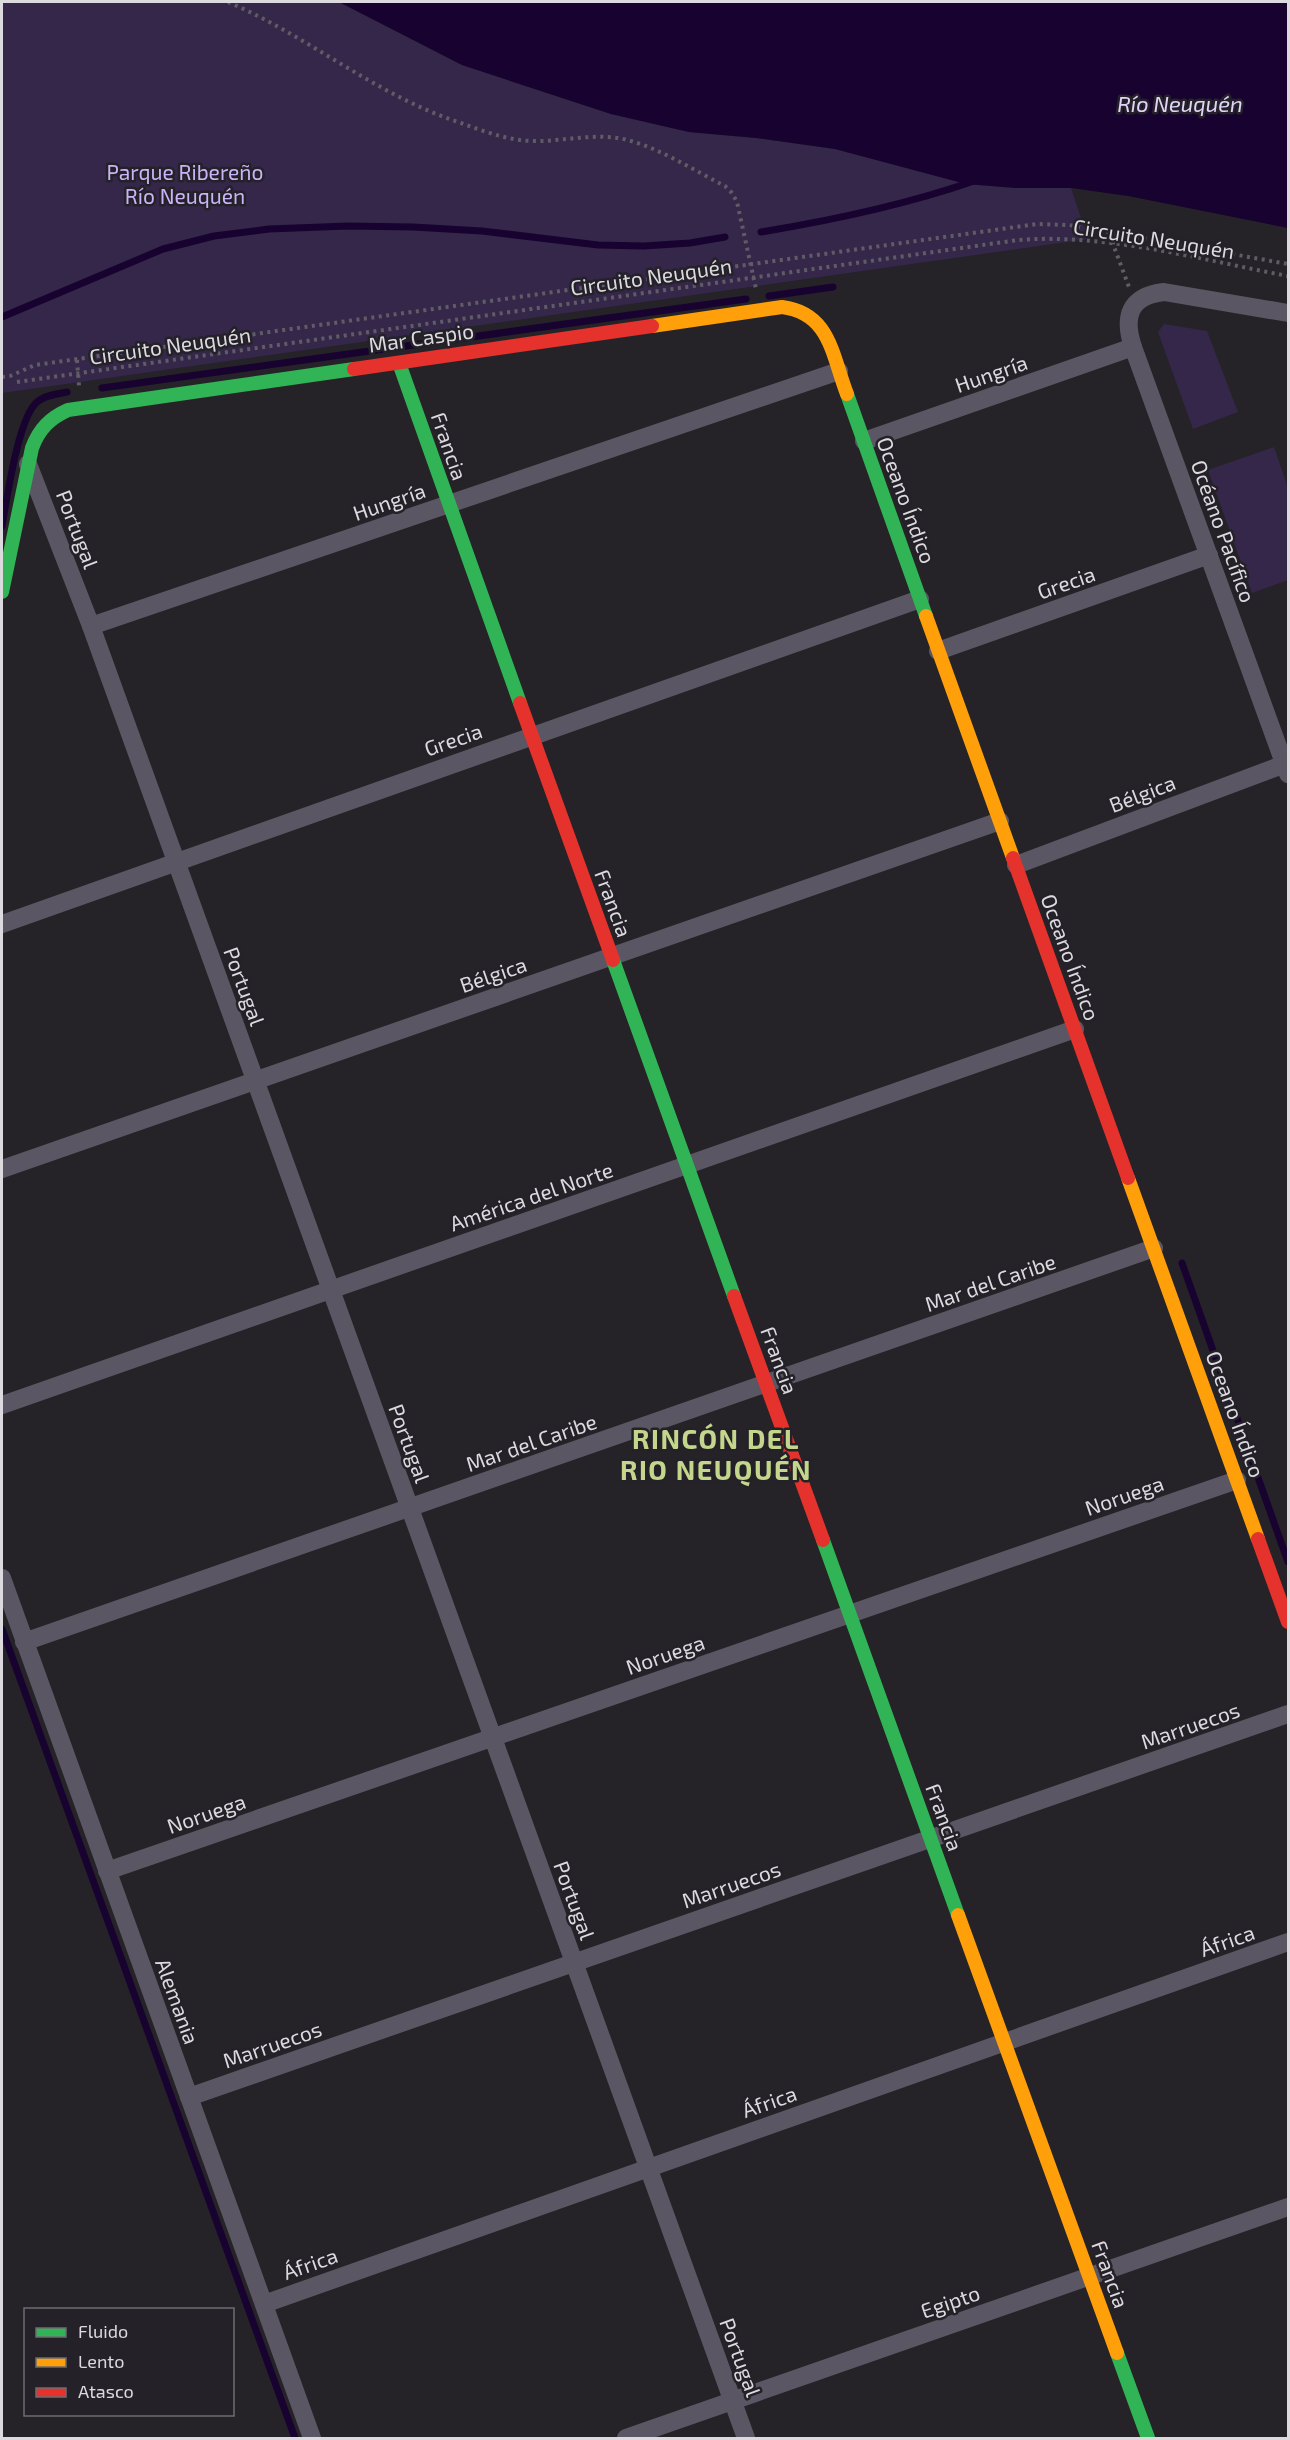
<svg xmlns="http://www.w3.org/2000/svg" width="1290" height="2440" viewBox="0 0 1290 2440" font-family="'Exo 2',sans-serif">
<rect width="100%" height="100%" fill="#252327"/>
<!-- green -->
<g fill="#35274a">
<path d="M 2,2 L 339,2 L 462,65 L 611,114 L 689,132 L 756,138 L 835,149 L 966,184 L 1016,188 L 1071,188 L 1088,239 L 2,393 Z"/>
<path d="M 1164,324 L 1207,331 L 1238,412 L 1193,429 L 1158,332 Z"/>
<path d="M 1274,447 L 1288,488 L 1288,580 L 1252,593 L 1208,470 Z"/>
</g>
<!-- water -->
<path fill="#180330" d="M 339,2 L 1288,2 L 1288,228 L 1128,196 L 1071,188 L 1016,188 L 966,184 L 835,149 L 756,138 L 689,132 L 611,114 L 462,65 Z"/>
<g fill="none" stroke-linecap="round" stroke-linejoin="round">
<!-- stream -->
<g stroke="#180330" stroke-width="7">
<path d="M 761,232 C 834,220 905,205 974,181"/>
<path d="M 769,296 L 833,287"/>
<path d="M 2,317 L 163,249 L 214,236 L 269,229 L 348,226 L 413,227 L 482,231 L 598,245 L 644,246 L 690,243 L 725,237"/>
<path d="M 102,388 L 746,299"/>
<path d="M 2,526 C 7,499 18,418 37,402 C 45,395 57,394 67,392"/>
<path d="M 1182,1263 L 1288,1562"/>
<path d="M 2,1629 L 295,2438"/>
</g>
<!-- path -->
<g stroke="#605c65" stroke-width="4" stroke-dasharray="3 4.5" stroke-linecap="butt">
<path d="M 228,2 C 308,36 377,96 461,123 C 483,131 507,140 531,141 C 564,142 599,131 631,141 C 663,150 695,171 725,186 L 732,193 L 737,202 L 756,289"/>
<path d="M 1115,234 L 1113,244 L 1129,287"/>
<path d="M 77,360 L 79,386"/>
<path d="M 2,377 L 10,376 L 35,365 L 1037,224 L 1069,225 L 1288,264"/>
<path d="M 17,382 L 1018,240 C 1106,233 1202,260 1288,276"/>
</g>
<!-- street -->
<g stroke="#5b5663" stroke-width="18">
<path d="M 1288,313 L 1164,292 C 1129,296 1123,317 1133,347 L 1288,774"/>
<path d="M 864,441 L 1133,347"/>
<path d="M 28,464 L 91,626 L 746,2438"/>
<path d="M 91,626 L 839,371"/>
<path d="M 938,651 L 1209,555"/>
<path d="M 1016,865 L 1285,764"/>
<path d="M 2,924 L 920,599"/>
<path d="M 2,1169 L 1000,821"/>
<path d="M 2,1405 L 1075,1029"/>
<path d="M 2,1578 L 312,2438"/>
<path d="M 24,1642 L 1154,1248"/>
<path d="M 107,1871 L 1237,1480"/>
<path d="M 189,2097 L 1288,1714"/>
<path d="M 264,2304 L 1288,1942"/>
<path d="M 626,2438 L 1288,2207"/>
</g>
<!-- fast -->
<g stroke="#30b455" stroke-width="14">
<path d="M 399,363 L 520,703"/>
<path d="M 847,394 L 926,616"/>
<path d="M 2,592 L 32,448 C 39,429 50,418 68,410 L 354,369"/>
<path d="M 613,960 L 734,1296"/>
<path d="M 823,1540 L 958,1915"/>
<path d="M 1117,2353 L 1148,2438"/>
</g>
<!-- slow -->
<g stroke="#ff9f0a" stroke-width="14">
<path d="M 652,326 L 782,307 C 830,313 832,355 847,394"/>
<path d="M 926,616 L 1013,858"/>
<path d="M 1128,1178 L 1258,1539"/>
<path d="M 958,1915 L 1117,2353"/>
</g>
<!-- jam -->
<g stroke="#e5322d" stroke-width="14">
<path d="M 354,369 L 652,326"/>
<path d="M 520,703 L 613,960"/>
<path d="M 1013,858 L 1128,1178"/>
<path d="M 734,1296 L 823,1540"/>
<path d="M 1258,1539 L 1288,1622"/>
</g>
</g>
<g text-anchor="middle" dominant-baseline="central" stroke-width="5" stroke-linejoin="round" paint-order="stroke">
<!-- park labels -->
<g font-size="21" fill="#cab3f8" stroke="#242228">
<text x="185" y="171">Parque Ribereño<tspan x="185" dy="24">Río Neuquén</tspan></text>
</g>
<!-- street labels -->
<g font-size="21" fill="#dcdadf" stroke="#242228">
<text transform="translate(1154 238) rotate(9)">Circuito Neuquén</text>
<text transform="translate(651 276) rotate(-8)">Circuito Neuquén</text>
<text transform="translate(421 337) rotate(-8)">Mar Caspio</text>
<text transform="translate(170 345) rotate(-8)">Circuito Neuquén</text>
<text transform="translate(991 373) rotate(-19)">Hungría</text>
<text transform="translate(450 446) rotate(71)">Francia</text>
<text transform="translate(907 500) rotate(70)">Oceano Índico</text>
<text transform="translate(389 501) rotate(-19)">Hungría</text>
<text transform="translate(78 529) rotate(69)">Portugal</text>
<text transform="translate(1224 531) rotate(70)">Océano Pacífico</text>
<text transform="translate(1066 582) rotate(-19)">Grecia</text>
<text transform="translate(453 739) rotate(-19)">Grecia</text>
<text transform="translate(1142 793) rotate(-21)">Bélgica</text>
<text transform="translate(614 903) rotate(70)">Francia</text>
<text transform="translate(1071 957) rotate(70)">Oceano Índico</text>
<text transform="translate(493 974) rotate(-19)">Bélgica</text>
<text transform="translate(245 986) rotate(70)">Portugal</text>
<text transform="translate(531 1196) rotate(-19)">América del Norte</text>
<text transform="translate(990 1282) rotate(-19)">Mar del Caribe</text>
<text transform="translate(780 1360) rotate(70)">Francia</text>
<text transform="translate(1236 1414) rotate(70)">Oceano Índico</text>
<text transform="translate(531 1442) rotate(-19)">Mar del Caribe</text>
<text transform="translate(410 1443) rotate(70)">Portugal</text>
<text transform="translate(1124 1495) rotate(-19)">Noruega</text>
<text transform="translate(665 1654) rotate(-19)">Noruega</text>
<text transform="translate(1190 1725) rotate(-19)">Marruecos</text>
<text transform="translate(206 1813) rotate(-19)">Noruega</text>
<text transform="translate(945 1817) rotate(70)">Francia</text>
<text transform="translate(731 1884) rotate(-19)">Marruecos</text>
<text transform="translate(575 1900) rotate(70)">Portugal</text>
<text transform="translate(1227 1940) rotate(-19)">África</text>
<text transform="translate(178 2001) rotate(70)">Alemania</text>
<text transform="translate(272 2044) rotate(-19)">Marruecos</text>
<text transform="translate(769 2101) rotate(-19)">África</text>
<text transform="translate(310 2263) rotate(-19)">África</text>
<text transform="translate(1111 2274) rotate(70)">Francia</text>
<text transform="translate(950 2301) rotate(-19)">Egipto</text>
<text transform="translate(741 2357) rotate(70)">Portugal</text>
</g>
<!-- water labels -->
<g font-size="22" font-style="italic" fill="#e0d5f8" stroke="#242228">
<text x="1180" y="103">Río Neuquén</text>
</g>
<!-- district labels -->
<g font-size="27" font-weight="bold" letter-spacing="1.5" fill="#c4d68b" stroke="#242228">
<text x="716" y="1438">RINCÓN DEL<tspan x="716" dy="31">RIO NEUQUÉN</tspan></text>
</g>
</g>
<!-- border -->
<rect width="1290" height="2440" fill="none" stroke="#dcdadf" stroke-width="6"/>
<!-- legend -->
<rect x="24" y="2308" width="210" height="108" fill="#242228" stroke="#6e6c71" stroke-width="1.5"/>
<rect x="36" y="2328" width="30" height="9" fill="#30b455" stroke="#6e6c71" stroke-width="1.5"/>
<text x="78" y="2338" font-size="18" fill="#dcdadf">Fluido</text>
<rect x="36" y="2358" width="30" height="9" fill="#ff9f0a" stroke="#6e6c71" stroke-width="1.5"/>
<text x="78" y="2368" font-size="18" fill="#dcdadf">Lento</text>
<rect x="36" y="2388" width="30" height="9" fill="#e5322d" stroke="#6e6c71" stroke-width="1.5"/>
<text x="78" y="2398" font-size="18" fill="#dcdadf">Atasco</text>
</svg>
